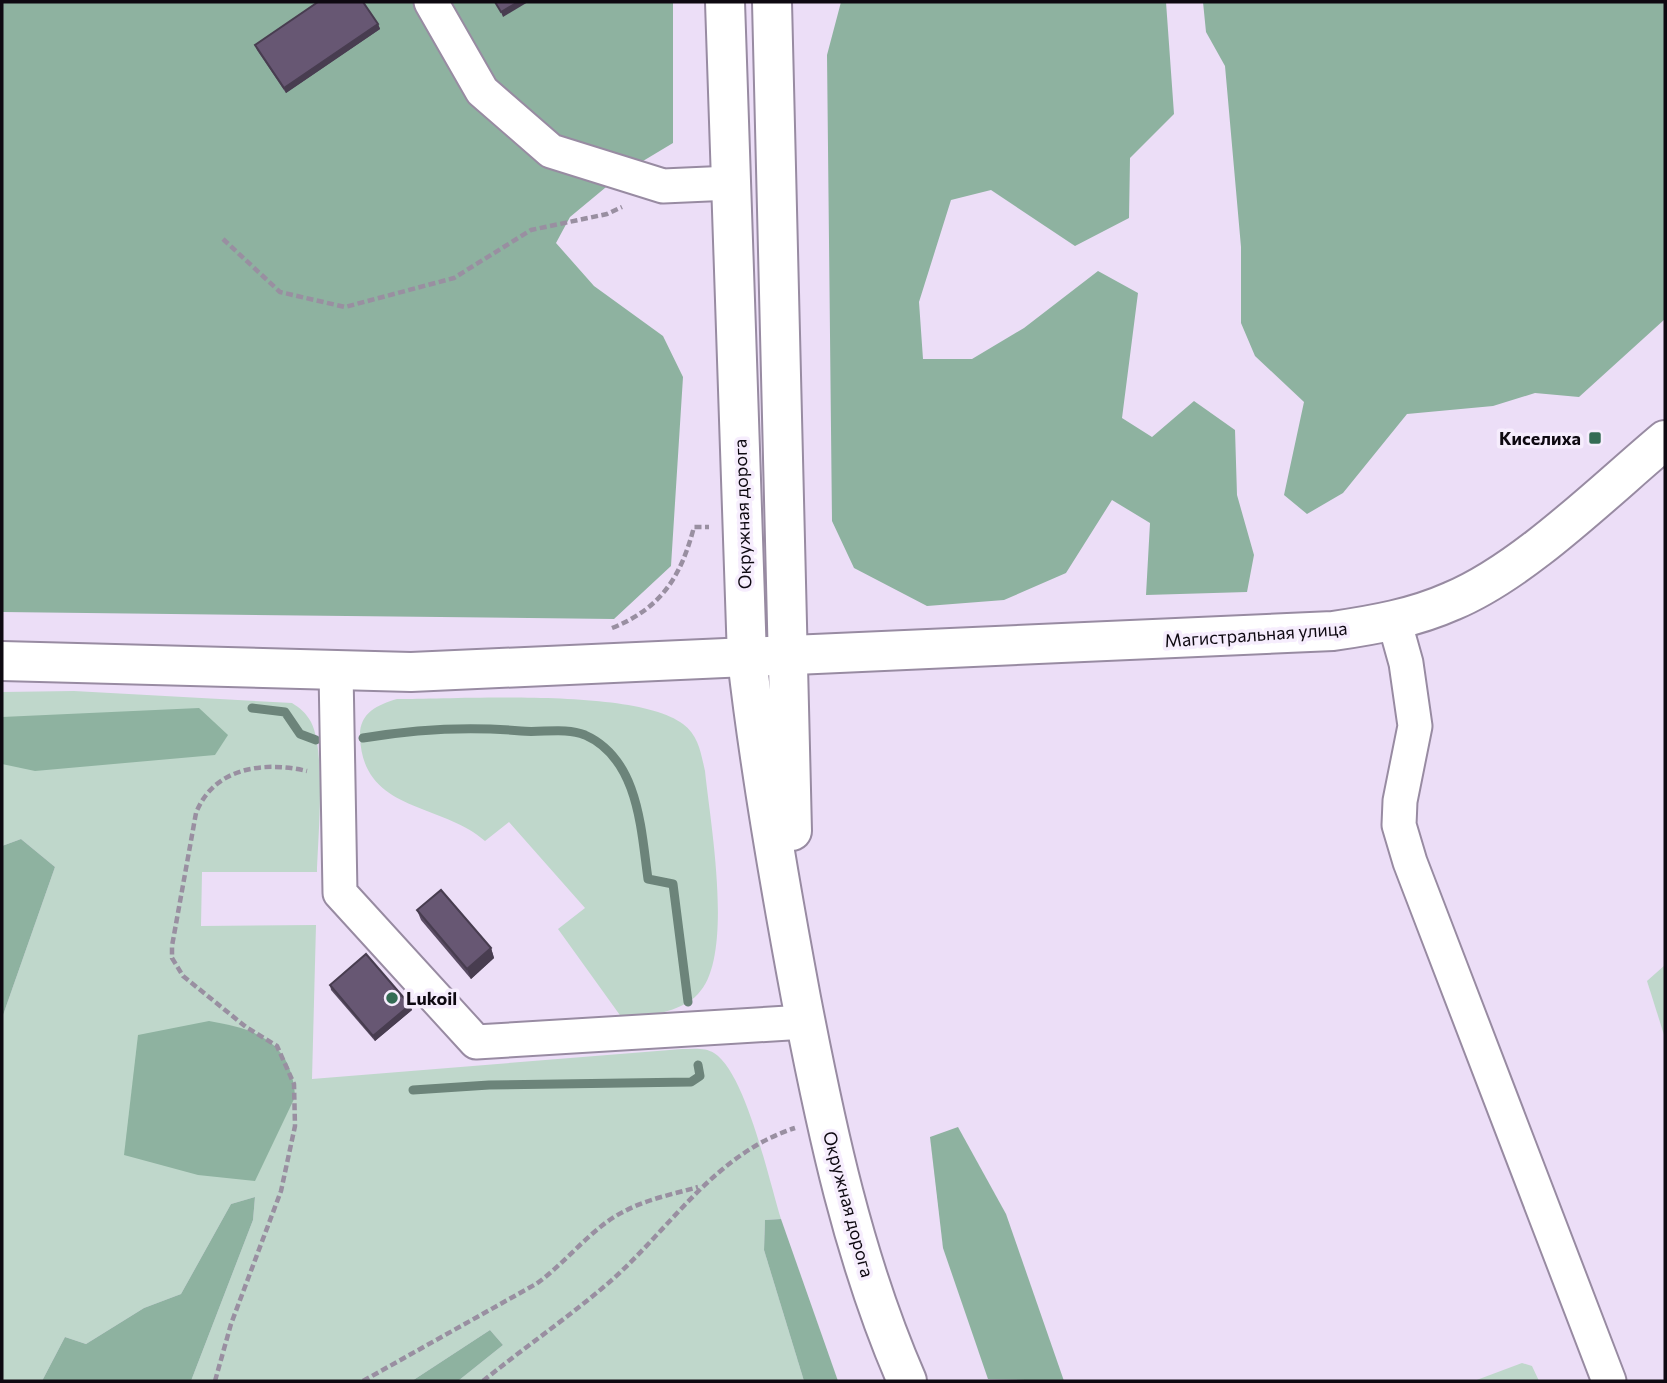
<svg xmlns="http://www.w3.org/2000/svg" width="1667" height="1383" viewBox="0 0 1667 1383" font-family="Commissioner,sans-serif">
<rect width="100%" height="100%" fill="#ecdef7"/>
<!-- green -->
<g fill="#bfd7cb">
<path d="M 74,691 L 292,703 C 300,708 306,713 311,722 C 326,751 318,837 317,872 L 202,872 L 201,926 L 316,925 L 312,1079 L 682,1049 C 692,1049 705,1047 714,1053 C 746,1073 769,1181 781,1219 L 765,1220 L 764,1250 L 804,1381 L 458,1381 L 503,1345 L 490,1330 L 412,1381 L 191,1381 L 253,1220 L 255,1197 L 231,1204 L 181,1294 L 144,1308 L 86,1344 L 65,1337 L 42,1381 L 2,1381 L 2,1018 L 55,867 L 21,839 L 2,846 L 2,692 Z"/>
<path d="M 397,699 C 460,699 637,688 683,724 C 699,736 701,754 705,771 C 710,822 735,957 698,994 C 680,1013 647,1016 622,1018 L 558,929 L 585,908 L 509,822 L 485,841 C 441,802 363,813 360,737 C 359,713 377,705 397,699 Z"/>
<path d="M 1665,965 L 1665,1038 L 1647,981 Z"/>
<path d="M 1522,1363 L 1532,1366 L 1539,1381 L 1474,1381 Z"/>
</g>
<!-- forest -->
<g fill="#8eb2a0">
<path d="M 2,2 L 673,2 L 673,143 L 623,173 L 570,217 L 556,243 L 594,286 L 663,336 L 683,377 L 671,566 L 614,619 L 2,612 Z"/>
<path d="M 841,2 L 1166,2 L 1174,114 L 1130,158 L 1129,218 L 1075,246 L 991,190 L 951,200 L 919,302 L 923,359 L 972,359 L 1024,328 L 1098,271 L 1138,293 L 1122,418 L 1152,437 L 1194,401 L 1235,430 L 1237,495 L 1254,555 L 1247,592 L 1146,595 L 1150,523 L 1112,500 L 1066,573 L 1004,600 L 927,606 L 854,568 L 832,521 L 827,55 Z"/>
<path d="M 1203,2 L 1665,2 L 1665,319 L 1579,397 L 1535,393 L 1493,406 L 1407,414 L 1343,493 L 1307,514 L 1284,495 L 1304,402 L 1255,356 L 1241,323 L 1241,247 L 1225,66 L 1206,32 Z"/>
<path d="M 199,708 L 228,735 L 215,755 L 35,771 L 2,764 L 2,717 Z"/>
<path d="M 21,839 L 55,867 L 2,1018 L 2,846 Z"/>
<path d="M 209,1021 C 257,1029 292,1042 295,1097 L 255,1181 L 198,1175 L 124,1155 L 138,1035 Z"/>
<path d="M 958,1127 L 1006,1214 L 1064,1381 L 988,1379 L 943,1248 L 930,1137 Z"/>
<path d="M 255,1197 L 253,1220 L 191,1381 L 42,1381 L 65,1337 L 86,1344 L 144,1308 L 181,1294 L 231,1204 Z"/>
<path d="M 781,1219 L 838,1381 L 804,1381 L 764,1250 L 765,1220 Z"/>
<path d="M 490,1330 L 503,1345 L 458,1381 L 412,1381 Z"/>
</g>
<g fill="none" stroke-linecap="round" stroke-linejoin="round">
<!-- stream -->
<g stroke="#6c847a" stroke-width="9">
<path d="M 252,708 L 285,712 L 300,734 L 316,740"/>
<path d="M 363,738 C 417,729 467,726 521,731 C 542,733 565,727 585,735 C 639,759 641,830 648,879 L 673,884 L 688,1002"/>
<path d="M 413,1090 L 489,1085 L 691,1082 L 700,1076 L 698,1065"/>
</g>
<defs>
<g id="minor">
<path d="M 431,2 L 482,91 L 551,151 L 663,186 L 731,183"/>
<path d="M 1394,620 L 1406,663 L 1415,726 L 1400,801 L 1399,825 L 1410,862 L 1609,1381"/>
<path d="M 336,671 L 340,893 L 476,1042 L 805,1022"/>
</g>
<g id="major">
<path d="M 725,2 L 747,658 C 760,772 780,886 801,998 C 826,1128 854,1260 907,1381"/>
<path d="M 772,2 L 792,831"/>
<path d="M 2,661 L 411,672 L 1333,631 C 1374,625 1414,618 1452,601 C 1524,571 1604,491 1665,440"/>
</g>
</defs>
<!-- minor casing -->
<use href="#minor" stroke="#988ba2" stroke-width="37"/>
<!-- major casing -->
<use href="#major" stroke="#988ba2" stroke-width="42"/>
<!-- path -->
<g stroke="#998fa1" stroke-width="4.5" stroke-dasharray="7 3.5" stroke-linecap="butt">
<path d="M 223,239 L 280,292 L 345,307 L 454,278 L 531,230 L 607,214 L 622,207"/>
<path d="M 612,628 C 662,608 681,576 694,527 L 709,527"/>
<path d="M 215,1381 L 231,1324 L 281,1191 L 295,1126 L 294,1084 L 277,1046 L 246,1027 L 183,976 L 172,958 L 172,946 L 196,813 C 214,767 264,761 307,771"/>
<path d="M 363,1381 L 536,1284 C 566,1263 593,1226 625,1211 C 647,1199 674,1194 698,1187"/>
<path d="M 483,1381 C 526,1346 572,1315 613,1279 C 673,1225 715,1154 795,1128"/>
</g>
<!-- minor -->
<use href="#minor" stroke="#fff" stroke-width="33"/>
<!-- major -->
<use href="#major" stroke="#fff" stroke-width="38"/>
</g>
<!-- wall -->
<g fill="#594b63">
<path d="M 378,24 L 380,29 L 286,93 L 257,50 L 255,45 Z"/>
<path d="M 417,910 L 491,948 L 494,958 L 471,979 L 421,920 Z"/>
<path d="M 330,985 L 410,1005 L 412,1010 L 375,1041 L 331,990 Z"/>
</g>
<!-- shaded-wall -->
<g fill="#483d50">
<path d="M 518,2 L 528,2 L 503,17 L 501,12 Z"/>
<path d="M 378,24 L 380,29 L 286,93 L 284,88 Z"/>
<path d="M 491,948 L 494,958 L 471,979 L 467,969 Z"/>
<path d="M 410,1005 L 412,1010 L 375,1041 L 373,1036 Z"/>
</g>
<!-- building -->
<g fill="#675773" stroke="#483d50" stroke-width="2">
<path d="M 318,2 L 363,2 L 378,24 L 284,88 L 255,45 Z"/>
<path d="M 495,2 L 518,2 L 501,12 Z"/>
<path d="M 441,890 L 491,948 L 467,969 L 417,910 Z"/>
<path d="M 366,954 L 410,1005 L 373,1036 L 330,985 Z"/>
</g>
<!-- markers -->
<g fill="#346c54" stroke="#f6edfd" stroke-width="2.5">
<rect x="1588" y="431" width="14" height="14" rx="3.5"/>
<circle cx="392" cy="998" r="7"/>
</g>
<g text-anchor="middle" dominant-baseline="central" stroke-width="7" stroke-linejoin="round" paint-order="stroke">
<!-- poi labels -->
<g font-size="18" font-weight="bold" fill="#0e0911" stroke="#f6edfd" text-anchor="end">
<text x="1581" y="438">Киселиха</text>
<text x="406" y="998" text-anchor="start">Lukoil</text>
</g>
<!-- street labels -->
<g font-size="18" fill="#0e0911" stroke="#f6edfd">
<text transform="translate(742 514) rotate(-92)">Окружная дорога</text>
<text transform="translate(1256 634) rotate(-4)">Магистральная улица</text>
<text transform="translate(849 1204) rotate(75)">Окружная дорога</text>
</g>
</g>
<!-- border -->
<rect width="1667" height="1383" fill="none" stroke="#0e0911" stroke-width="7"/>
</svg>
